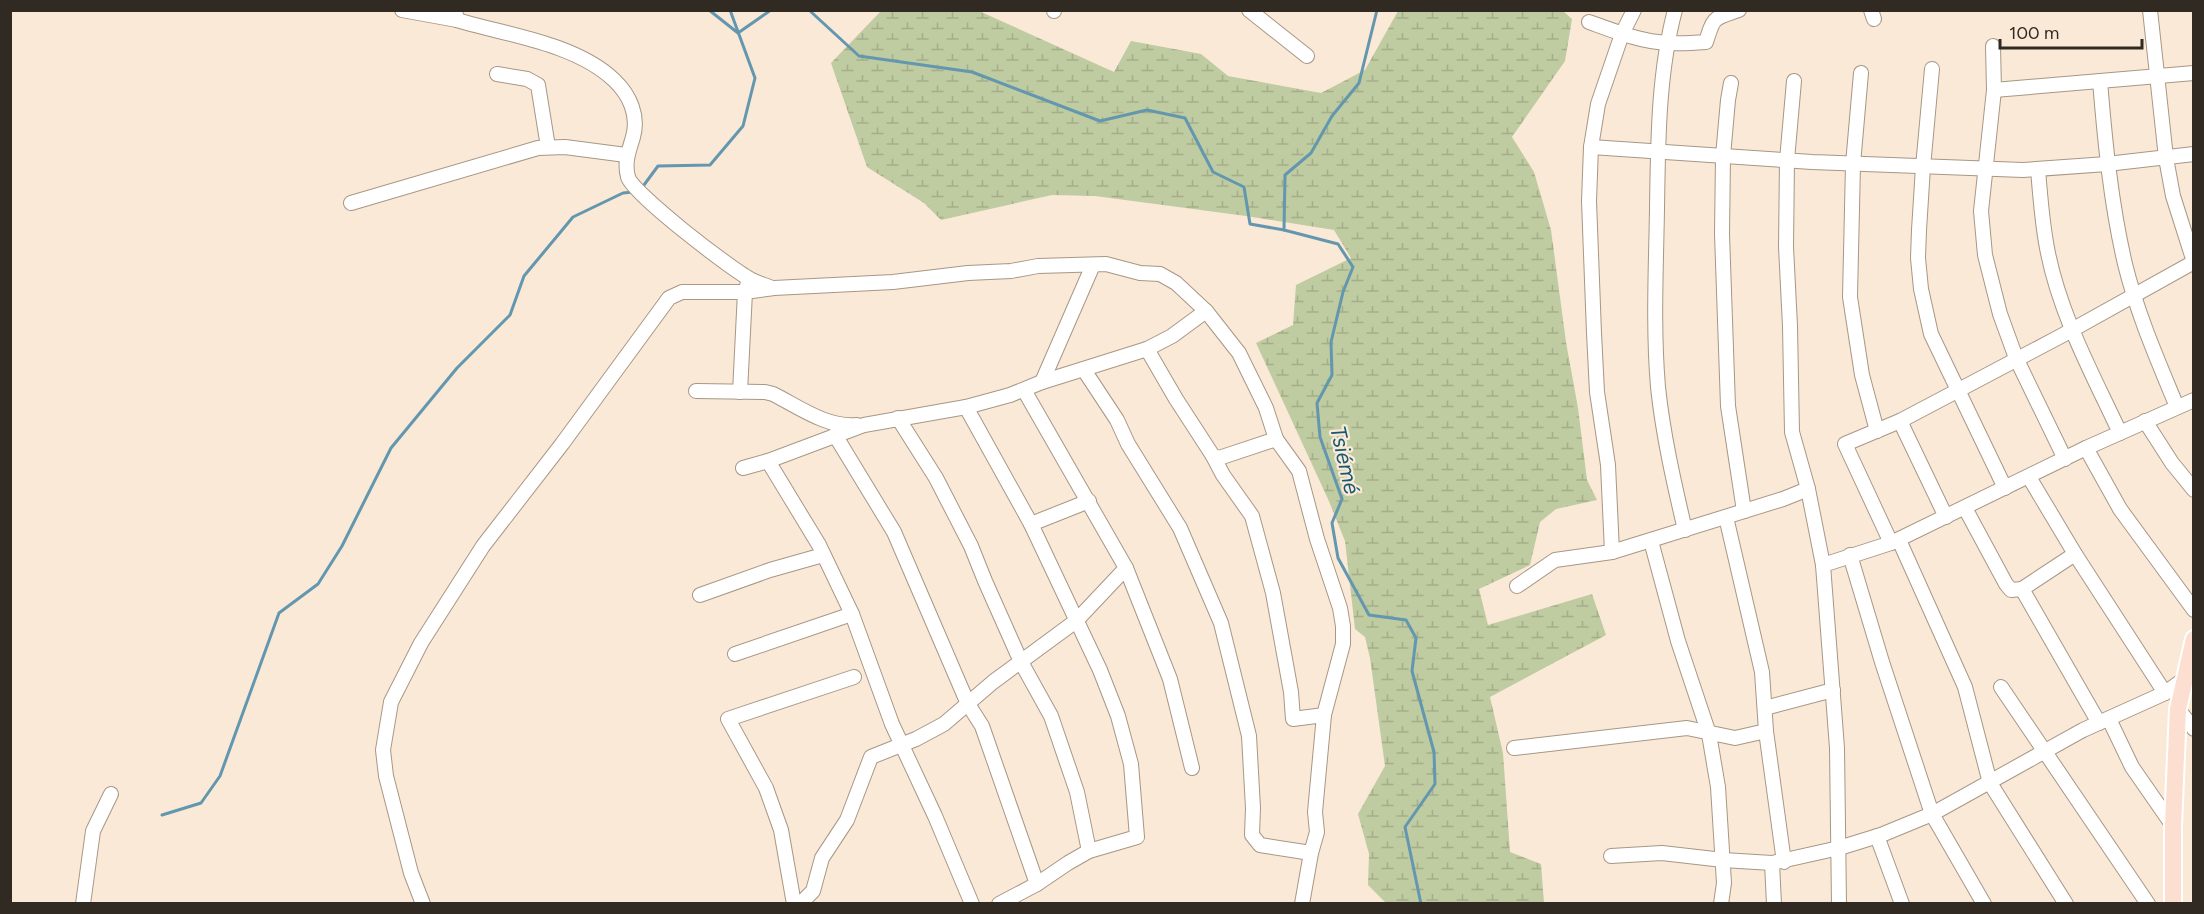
<svg xmlns="http://www.w3.org/2000/svg" width="2204" height="914" viewBox="0 0 2204 914" font-family="Figtree,sans-serif">
<defs>
<pattern id="wetland-marsh" width="20" height="14" patternUnits="userSpaceOnUse" patternTransform="scale(1.5)"><rect width="20" height="14" fill="#bfcba0"/><path d="M1 5h8M5 5V1M11 12h8M15 12V8" fill="none" stroke="#a5ae8a"/></pattern>
</defs>
<rect width="100%" height="100%" fill="#fae9d6"/>
<!-- wetland -->
<path fill="url(#wetland-marsh)" d="M 1562,10 L 1572,19 L 1565,61 L 1512,137 L 1534,172 L 1551,230 L 1566,342 L 1578,408 L 1587,480 L 1597,500 L 1556,509 L 1540,522 L 1530,565 L 1479,589 L 1488,625 L 1592,594 L 1606,635 L 1490,697 L 1503,753 L 1510,852 L 1541,864 L 1544,903 L 1386,903 L 1368,885 L 1369,854 L 1358,814 L 1385,766 L 1370,658 L 1365,637 L 1355,629 L 1345,541 L 1328,499 L 1256,343 L 1293,325 L 1296,285 L 1351,258 L 1334,230 L 1246,216 L 1095,196 L 1052,195 L 941,220 L 924,203 L 867,167 L 831,63 L 881,11 L 979,11 L 1114,72 L 1131,41 L 1201,54 L 1228,76 L 1321,93 L 1365,70 L 1398,11 Z"/>
<g fill="none" stroke-linecap="round" stroke-linejoin="round">
<!-- stream -->
<g stroke="#6397af" stroke-width="3">
<path d="M 709,10 L 738,33 L 771,10"/>
<path d="M 809,10 L 859,56 L 972,72 L 1100,121 L 1147,110 L 1185,118 L 1213,172 L 1244,187 L 1250,224 L 1284,230"/>
<path d="M 1377,10 L 1359,83 L 1332,116 L 1311,153 L 1285,175 L 1284,230 L 1338,244 L 1353,267 L 1343,292 L 1331,342 L 1332,375 L 1317,403 L 1320,437 L 1342,499 L 1332,523 L 1338,558 L 1369,615 L 1406,620 L 1416,638 L 1412,671 L 1434,752 L 1435,784 L 1405,827 L 1421,904"/>
<path d="M 641,189 L 658,166 L 710,165 L 743,126 L 755,78 L 730,10"/>
<path d="M 162,815 L 201,803 L 220,776 L 279,613 L 318,584 L 342,546 L 391,448 L 457,368 L 510,315 L 524,276 L 573,217 L 623,193 L 633,192"/>
</g>
<defs>
<g id="minor">
<path d="M 402,10 L 457,20"/>
<path d="M 455,10 L 457,20 C 506,35 575,43 614,80 C 630,95 639,116 633,137 C 629,151 624,162 628,177 C 633,194 731,269 750,279 C 757,283 765,285 772,288"/>
<path d="M 1054,10 L 1054,11"/>
<path d="M 1249,10 L 1307,56"/>
<path d="M 1675,10 C 1658,74 1658,143 1657,209 C 1656,268 1653,328 1658,387 C 1663,435 1674,483 1685,530"/>
<path d="M 1871,10 L 1874,19"/>
<path d="M 2150,10 L 2166,158 L 2173,196 L 2194,262"/>
<path d="M 1589,22 C 1614,31 1641,42 1668,43 C 1681,44 1694,43 1706,42 C 1714,16 1713,19 1739,10"/>
<path d="M 1993,46 L 1994,90 L 1981,211 L 1985,255 L 2000,314 L 2016,358 L 2065,459"/>
<path d="M 1932,69 L 1923,167 L 1919,230 L 1918,258 L 1921,289 L 1931,334 L 2005,488"/>
<path d="M 1861,73 L 1853,164 L 1850,297 L 1862,375 L 1877,431"/>
<path d="M 497,74 L 527,79 L 538,85 L 548,147"/>
<path d="M 1794,81 L 1787,160 L 1786,247 L 1790,326 L 1792,432 L 1808,489 L 1823,565 L 1837,748 L 1839,904"/>
<path d="M 2100,81 C 2105,142 2111,204 2125,264 C 2137,313 2158,361 2177,407"/>
<path d="M 1731,83 L 1728,100 L 1723,156 L 1722,234 L 1728,406 L 1744,511"/>
<path d="M 1994,90 L 2194,73"/>
<path d="M 1591,147 L 1812,162 L 2023,170 L 2107,164 L 2194,154"/>
<path d="M 2038,169 C 2040,195 2042,222 2047,248 C 2059,313 2092,373 2120,433"/>
<path d="M 351,203 L 538,148 L 565,147 L 626,155"/>
<path d="M 1147,349 L 1176,399 L 1213,456 L 1219,458 L 1276,439"/>
<path d="M 1084,370 L 1117,420 L 1128,444 L 1180,528 L 1221,623 L 1249,736 L 1253,808 L 1252,835 L 1260,845 L 1311,853"/>
<path d="M 1042,382 L 1093,265"/>
<path d="M 1024,390 L 1126,568 L 1170,679 L 1192,768"/>
<path d="M 696,391 L 765,392 L 773,394 C 799,407 827,428 857,425"/>
<path d="M 740,392 L 745,292 L 748,283"/>
<path d="M 966,407 L 1031,524 L 1100,670 L 1118,716 L 1131,764 L 1137,837 L 1089,851 L 1068,863 L 1037,884 L 999,904"/>
<path d="M 898,418 L 936,478 L 971,546 L 985,581 L 1021,662 L 1051,716 L 1077,792 L 1089,851"/>
<path d="M 1900,421 L 1946,517"/>
<path d="M 2145,421 L 2172,463 L 2194,490"/>
<path d="M 835,435 L 894,532 L 968,704 L 982,726 L 1037,884"/>
<path d="M 2086,448 L 2120,509 L 2194,610"/>
<path d="M 1213,456 L 1223,475 L 1252,516 L 1273,593 L 1291,692 L 1293,719 L 1324,715"/>
<path d="M 768,461 L 819,545 L 852,614 L 892,724 L 935,816 L 972,904"/>
<path d="M 743,468 L 768,461 L 864,425 L 966,407 L 1010,395 L 1042,382 L 1147,349 L 1172,336 L 1206,311"/>
<path d="M 2029,477 L 2075,554 L 2165,693"/>
<path d="M 1965,508 L 2006,584 L 2011,590 L 2022,589 L 2075,554"/>
<path d="M 1726,517 L 1762,672 L 1766,731 L 1784,862"/>
<path d="M 1031,524 L 1089,501"/>
<path d="M 1899,540 L 1965,687 L 1990,783 L 2066,904"/>
<path d="M 1651,541 L 1678,641 L 1709,734 L 1718,787 L 1724,883 L 1721,904"/>
<path d="M 1891,543 L 1845,444 L 1900,421 L 2061,336 L 2194,262"/>
<path d="M 1612,552 L 1608,465 L 1597,392 L 1594,333 L 1589,201 L 1591,147 L 1598,104 L 1622,34 L 1634,10"/>
<path d="M 1850,555 L 1882,662 L 1932,814 L 1984,904"/>
<path d="M 1823,565 L 1891,543 L 2086,448 L 2194,400"/>
<path d="M 1517,586 L 1555,560 L 1612,552 L 1783,499 L 1808,489"/>
<path d="M 2022,589 L 2099,723"/>
<path d="M 700,595 L 770,570 L 823,555"/>
<path d="M 735,654 L 852,614"/>
<path d="M 2001,687 L 2148,904"/>
<path d="M 1765,708 L 1833,690"/>
<path d="M 2178,709 L 2194,729"/>
<path d="M 2109,719 L 2132,767 L 2173,826"/>
<path d="M 1514,748 L 1687,728 L 1735,738 L 1766,731"/>
<path d="M 1877,836 L 1902,904"/>
<path d="M 1611,856 L 1662,853 L 1723,860 L 1772,863 L 1839,848 L 1881,835 L 1932,814 L 2083,730 L 2165,693 L 2183,680"/>
<path d="M 1772,863 L 1774,904"/>
<path d="M 83,904 L 93,831 L 111,794"/>
<path d="M 423,904 L 411,873 L 386,776 L 383,750 L 391,702 L 421,643 L 483,546 L 562,444 L 669,298 L 682,292 L 745,292 L 774,288 L 893,282 L 968,273 L 1011,271 L 1038,266 L 1106,264 L 1140,273 L 1160,274 L 1176,283 L 1206,311 L 1239,353 L 1266,408 L 1276,439 L 1299,471 L 1317,539 L 1340,608 L 1343,626 L 1343,644 L 1324,715 L 1315,812 L 1317,832 L 1311,853 L 1302,904"/>
<path d="M 794,904 L 781,830 L 766,788 L 728,719 L 854,677"/>
<path d="M 800,904 L 813,891 L 822,858 L 847,820 L 871,757 L 916,739 L 944,724 L 993,682 L 1076,621 L 1126,568"/>
</g>
<path id="major" d="M 2173,904 L 2173,826 L 2178,709 L 2194,639"/>
</defs>
<!-- minor casing -->
<use href="#minor" stroke="#a79786" stroke-width="16"/>
<!-- major casing -->
<use href="#major" stroke="#fff" stroke-width="20"/>
<!-- minor -->
<use href="#minor" stroke="#fff" stroke-width="14"/>
<!-- major -->
<use href="#major" stroke="#fcdfd0" stroke-width="16"/>
</g>
<g text-anchor="middle" dominant-baseline="central" stroke-width="4.5" stroke-linejoin="round" paint-order="stroke">
<!-- water labels -->
<g font-size="22" font-style="italic" fill="#155972" stroke="#fae9d6">
<text transform="translate(1345 460) rotate(77)">Tsiémé</text>
</g>
</g>
<!-- border -->
<rect width="2204" height="914" fill="none" stroke="#312a23" stroke-width="24"/>
<!-- scale -->
<path d="M2000 39v9h142v-9" fill="none" stroke="#312a23" stroke-width="3"/>
<text x="2009" y="39" font-size="18" fill="#312a23" stroke="#fae9d6" stroke-width="4.5" paint-order="stroke">100 m</text>
</svg>
